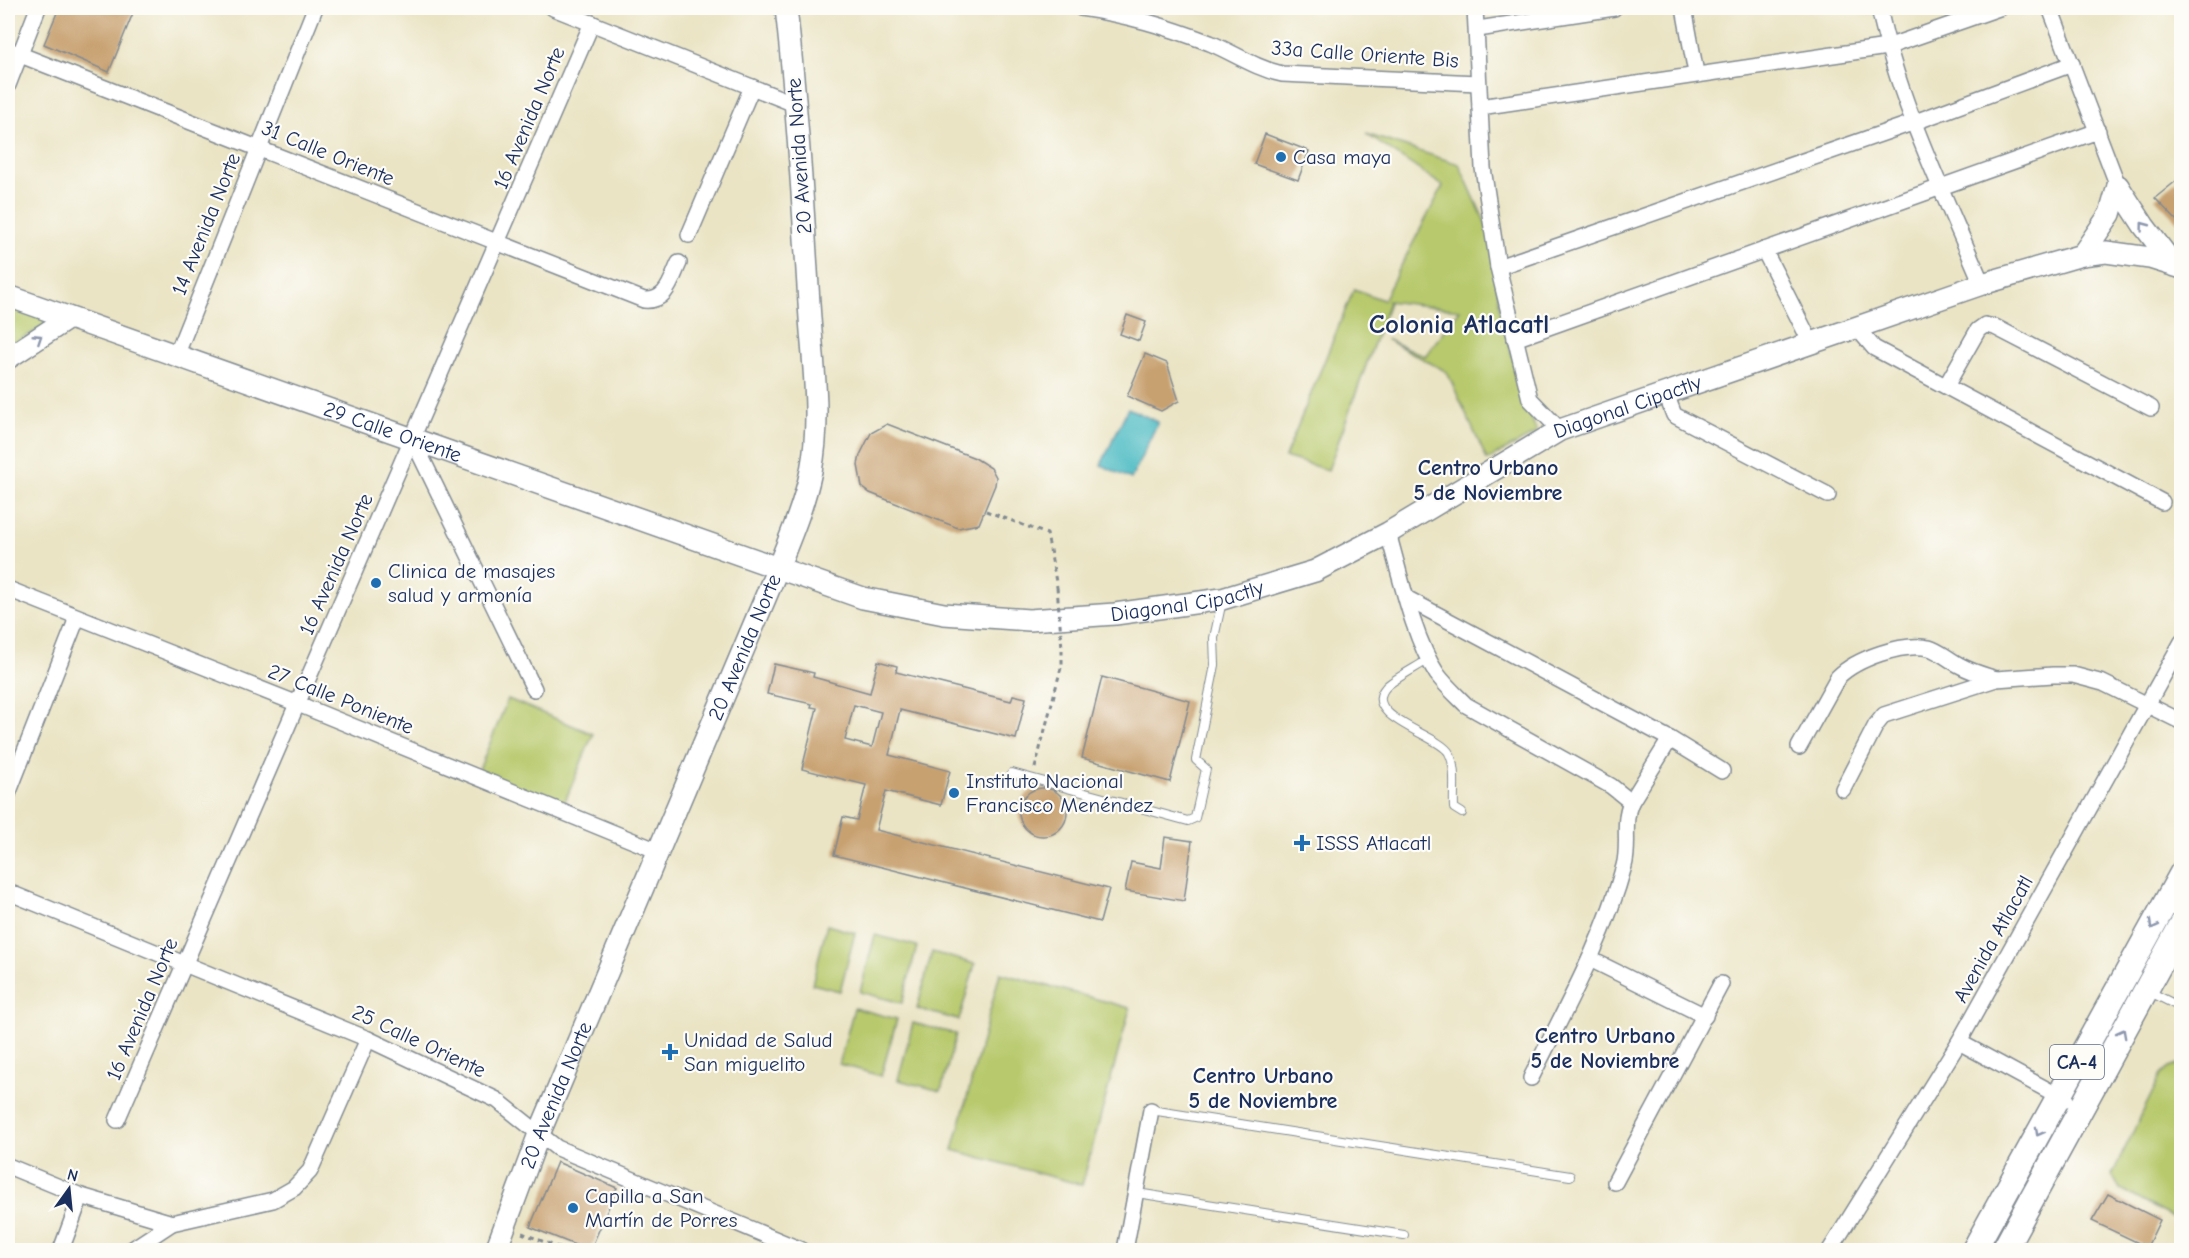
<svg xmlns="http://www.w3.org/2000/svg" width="2189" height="1258" viewBox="0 0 2189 1258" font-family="'Comic Neue',sans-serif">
<rect width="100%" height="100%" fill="#fdfcf7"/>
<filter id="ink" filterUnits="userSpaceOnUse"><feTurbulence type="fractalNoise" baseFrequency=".0167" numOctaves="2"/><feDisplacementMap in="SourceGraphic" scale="12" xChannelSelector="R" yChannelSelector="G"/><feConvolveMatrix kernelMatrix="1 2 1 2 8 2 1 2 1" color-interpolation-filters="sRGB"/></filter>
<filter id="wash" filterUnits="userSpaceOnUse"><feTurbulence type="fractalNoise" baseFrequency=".008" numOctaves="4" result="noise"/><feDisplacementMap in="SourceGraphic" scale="24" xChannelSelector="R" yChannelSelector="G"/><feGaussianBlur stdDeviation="1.35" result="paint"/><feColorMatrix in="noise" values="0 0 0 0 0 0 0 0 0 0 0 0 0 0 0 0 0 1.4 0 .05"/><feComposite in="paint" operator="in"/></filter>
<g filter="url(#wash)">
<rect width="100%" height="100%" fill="#eae4c4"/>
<!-- green -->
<g fill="#b7c96c" stroke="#697c65" stroke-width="1.5">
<path d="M 1366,134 L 1459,164 L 1490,233 L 1501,316 L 1525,401 L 1537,433 L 1487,460 L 1447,372 L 1386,339 L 1425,356 L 1460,310 L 1387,301 L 1389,302 L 1328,470 L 1285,457 L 1354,289 L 1383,300 L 1443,186 Z"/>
<path d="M 8,301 L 57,320 L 8,346 L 11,332 Z"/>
<path d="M 508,699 L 593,734 L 561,811 L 476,777 Z"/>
<path d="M 827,925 L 855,933 L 840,991 L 812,984 Z"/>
<path d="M 875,935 L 917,946 L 902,1003 L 860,992 Z"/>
<path d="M 932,952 L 975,964 L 959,1020 L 917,1009 Z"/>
<path d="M 1000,973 L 1130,1008 L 1082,1185 L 953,1150 Z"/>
<path d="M 854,1008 L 897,1019 L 881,1076 L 839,1064 Z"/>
<path d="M 913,1023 L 956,1034 L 941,1091 L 898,1080 Z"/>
<path d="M 2178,1065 L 2182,1065 L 2181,1222 L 2120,1189 L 2112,1175 L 2161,1075 L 2169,1068 Z"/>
</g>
<!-- water -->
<path fill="#4cbbc3" stroke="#347590" stroke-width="1.5" d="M 1128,408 L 1158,422 L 1131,479 L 1101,465 Z"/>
<g id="blocks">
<!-- building -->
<g fill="#c8a171" fill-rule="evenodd">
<path d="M 59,8 L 135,8 L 109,72 L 44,44 Z"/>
<path d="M 1265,134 L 1309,151 L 1298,180 L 1254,164 Z"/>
<path d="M 2181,177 L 2181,225 L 2155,198 Z"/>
<path d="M 1127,315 L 1146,322 L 1139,341 L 1120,334 Z"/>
<path d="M 1145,354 L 1167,363 L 1179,401 L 1161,411 L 1127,396 Z"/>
<path d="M 887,424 L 975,458 L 991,468 L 996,477 L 995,485 L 979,524 L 958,528 L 870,493 L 862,487 L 858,465 L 860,455 L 871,433 Z"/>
<path d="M 878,661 L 897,666 L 896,672 L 1011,701 L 1013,695 L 1026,698 L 1016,739 L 900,710 L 889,755 L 950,771 L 941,805 L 886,791 L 876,830 L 1109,889 L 1100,922 L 834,855 L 843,817 L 857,820 L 866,785 L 802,769 L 817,708 L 811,707 L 812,704 L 767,694 L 774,664 L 814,673 L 813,677 L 870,693 ZM 854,705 L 881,712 L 872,747 L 845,740 Z"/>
<path d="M 1102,677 L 1190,701 L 1170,782 L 1082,758 Z"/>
<circle cx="1043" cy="812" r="24"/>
<path d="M 1165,837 L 1192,841 L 1184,901 L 1125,891 L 1131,862 L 1161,868 Z"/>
<path d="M 557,1162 L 617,1188 L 590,1251 L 530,1227 Z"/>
<path d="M 2108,1194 L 2160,1220 L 2147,1247 L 2092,1221 Z"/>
</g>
</g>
</g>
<g filter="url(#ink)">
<use href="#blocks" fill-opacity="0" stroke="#828a91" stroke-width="1.5"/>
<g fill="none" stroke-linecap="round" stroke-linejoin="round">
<defs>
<g id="lane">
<path d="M 1429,659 C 1419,666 1392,680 1386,687 C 1360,717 1440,735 1449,753 C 1457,768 1453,791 1454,808 L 1462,813"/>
<path d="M 1012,773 L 1188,821 L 1195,818 L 1206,769 L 1196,760 L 1215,665 L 1214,638 L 1222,601"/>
<path d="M 2150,992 L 2182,1008"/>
<path d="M 1151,1110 L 1570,1176"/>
<path d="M 1137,1193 L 1404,1235"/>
</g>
<g id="street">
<path d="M 553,8 L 797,105"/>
<path d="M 1081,8 C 1128,15 1165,26 1210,43 C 1234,53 1255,68 1282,74 L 1478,83"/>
<path d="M 1475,8 L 1483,168 L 1498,267 L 1530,399 L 1560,430"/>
<path d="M 1684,8 L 1696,73"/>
<path d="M 1879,8 C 1899,103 1944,194 1982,284"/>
<path d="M 2050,8 L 2118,186"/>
<path d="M 1478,29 L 1614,8"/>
<path d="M 8,50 L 644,300 C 667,302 671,280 679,263"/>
<path d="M 8,85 L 38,8"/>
<path d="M 1480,107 L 1887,47 L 1999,8"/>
<path d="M 689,235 L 752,87"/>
<path d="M 1764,250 L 1811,343"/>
<path d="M 1498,267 L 1915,122 L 2072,64"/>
<path d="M 1857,328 L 1874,348 L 2162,502"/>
<path d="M 1515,339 L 2098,131"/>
<path d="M 176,356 L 315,8"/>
<path d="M 1946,386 L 1978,330 L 1985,325 L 1995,327 L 2151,408"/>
<path d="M 1666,394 L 1674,415 L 1828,495"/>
<path d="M 413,440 L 534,689"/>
<path d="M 1388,533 C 1400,574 1413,638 1437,674 C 1445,685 1456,695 1466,705 L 1611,786 L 1631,802 C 1622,822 1630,845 1624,866 C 1604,940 1565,1009 1531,1078"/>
<path d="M 8,589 L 298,704 L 658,851"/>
<path d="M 1408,599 L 1670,739 L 1722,771"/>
<path d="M 1799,747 L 1838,677 C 1856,659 1903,642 1929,648 C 1940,651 1950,661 1961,666 C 1972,672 1984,675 1996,679"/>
<path d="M 1843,789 L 1876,725 L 1884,715 L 1996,679 L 2053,675 L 2073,675 L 2103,683 L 2182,722"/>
<path d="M 8,794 L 77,618"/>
<path d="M 1631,802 L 1670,739"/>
<path d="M 8,892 L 368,1039 L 497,1100 L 557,1148 L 801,1250"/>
<path d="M 1590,959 L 1705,1016"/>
<path d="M 1959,1042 L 2066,1100"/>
<path d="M 117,1120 L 592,23"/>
<path d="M 8,1166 L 81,1196 L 172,1223"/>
<path d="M 1615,1182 L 1721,984"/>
<path d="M 61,1250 L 81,1196"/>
<path d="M 131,1250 L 172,1223 L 273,1200 L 294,1188 L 310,1171 L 368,1039"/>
<path d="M 1125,1250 L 1151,1110"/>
<path d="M 1830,1250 L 1959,1042 L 2182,642"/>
</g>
<g id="secondary">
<path d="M 2118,186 L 2144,226 L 2173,264"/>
<path d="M 2082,255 L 2110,214 L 2118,186"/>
<path id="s1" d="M 8,296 L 863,598 L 944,614 L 1029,620 L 1115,614 L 1222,599 L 1315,571 L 1388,533 L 1560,430 L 1982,284 L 2082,255 L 2106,252 L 2150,258 L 2182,268"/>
<path d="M 8,358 L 69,318"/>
<path id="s2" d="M 496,1250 L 539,1134 L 777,570 C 790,538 804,505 811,471 C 822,416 812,358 809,303 C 803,204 797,106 786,8"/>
</g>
<g id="primary">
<path d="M 1974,1250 L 2182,873"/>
<path d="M 2004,1250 L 2182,924"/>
</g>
</defs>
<!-- lane casing -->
<use href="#lane" stroke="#828a91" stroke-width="10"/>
<!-- street casing -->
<use href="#street" stroke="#828a91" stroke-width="18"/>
<!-- secondary casing -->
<use href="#secondary" stroke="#828a91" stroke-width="24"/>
<!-- primary casing -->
<use href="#primary" stroke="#828a91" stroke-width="27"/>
<!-- path -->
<g stroke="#828a91" stroke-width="3" stroke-dasharray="4.5 4.5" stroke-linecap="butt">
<path d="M 986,511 L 1047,534 L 1057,587"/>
<path d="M 1035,768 L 1062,664 L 1062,648"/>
<path d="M 522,1233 L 565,1250"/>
</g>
<!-- lane -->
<use href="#lane" stroke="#fff" stroke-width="8"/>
<!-- street -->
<use href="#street" stroke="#fff" stroke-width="15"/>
<!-- secondary -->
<use href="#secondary" stroke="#fff" stroke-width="21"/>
<!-- primary -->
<use href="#primary" stroke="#fff" stroke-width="24"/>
<!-- path-bridge -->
<path stroke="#828a91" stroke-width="3" stroke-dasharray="4.5 4.5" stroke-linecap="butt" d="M 1057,587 L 1062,648"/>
</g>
<!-- one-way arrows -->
<defs><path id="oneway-chevron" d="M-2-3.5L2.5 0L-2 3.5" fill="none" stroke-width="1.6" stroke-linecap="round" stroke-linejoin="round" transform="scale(1.5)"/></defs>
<g stroke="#8d97ae">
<use href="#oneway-chevron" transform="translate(2144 226) rotate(-127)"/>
<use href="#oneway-chevron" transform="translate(38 338) rotate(-33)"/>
<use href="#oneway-chevron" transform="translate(2153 925) rotate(119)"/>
<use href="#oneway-chevron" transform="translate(2122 1033) rotate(-62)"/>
<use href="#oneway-chevron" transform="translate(2039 1132) rotate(119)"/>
</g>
</g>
<!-- markers -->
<g fill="#1f6fb2" stroke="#fdfcf7" stroke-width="2">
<circle cx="1281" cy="157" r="6"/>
<circle cx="376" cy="583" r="6"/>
<circle cx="954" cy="793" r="6"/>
<path d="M1299 834h6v6h6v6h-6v6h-6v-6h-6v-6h6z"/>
<path d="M667 1043h6v6h6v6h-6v6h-6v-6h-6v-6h6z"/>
<circle cx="573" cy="1208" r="6"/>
</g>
<g text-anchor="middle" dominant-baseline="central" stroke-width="4.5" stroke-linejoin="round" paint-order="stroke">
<!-- shield labels -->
<rect fill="#fdfcf7" stroke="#5f6c8c" stroke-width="1.5" x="2050" y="1045" width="54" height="34" rx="4.5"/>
<g font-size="20" font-weight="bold" fill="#1b2f5e">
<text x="2077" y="1062">CA-4</text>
</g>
<!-- street labels -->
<g font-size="21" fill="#1b2f5e" stroke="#fdfcf7">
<text transform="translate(1365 54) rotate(4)">33a Calle Oriente Bis</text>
<text transform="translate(529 118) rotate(-67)">16 Avenida Norte</text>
<text transform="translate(328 153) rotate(22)">31 Calle Oriente</text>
<text transform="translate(799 156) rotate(-94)">20 Avenida Norte</text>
<text transform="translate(206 224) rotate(-68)">14 Avenida Norte</text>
<text stroke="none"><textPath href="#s1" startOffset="1720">Diagonal Cipactly</textPath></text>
<text stroke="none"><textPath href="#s1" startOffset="408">29 Calle Oriente</textPath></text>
<text transform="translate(336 564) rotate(-66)">16 Avenida Norte</text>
<text stroke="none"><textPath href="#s1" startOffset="1234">Diagonal Cipactly</textPath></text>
<text stroke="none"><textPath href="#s2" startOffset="652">20 Avenida Norte</textPath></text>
<text transform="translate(341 699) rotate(22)">27 Calle Poniente</text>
<text transform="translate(1993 939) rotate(-61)">Avenida Atlacatl</text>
<text transform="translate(142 1009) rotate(-67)">16 Avenida Norte</text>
<text transform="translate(419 1041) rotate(25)">25 Calle Oriente</text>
<text stroke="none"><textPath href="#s2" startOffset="166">20 Avenida Norte</textPath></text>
</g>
<!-- poi labels -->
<g font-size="21" fill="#1b2f5e" stroke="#fdfcf7" text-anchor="start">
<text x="1293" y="157">Casa maya</text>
<text x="388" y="571">Clinica de masajes<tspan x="388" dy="24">salud y armonía</tspan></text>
<text x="966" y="781">Instituto Nacional<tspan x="966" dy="24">Francisco Menéndez</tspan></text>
<text x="1316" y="843">ISSS Atlacatl</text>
<text x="684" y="1040">Unidad de Salud<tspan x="684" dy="24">San miguelito</tspan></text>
<text x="585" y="1196">Capilla a San<tspan x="585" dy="24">Martín de Porres</tspan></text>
</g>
<!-- neighbourhood labels -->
<g font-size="22" font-weight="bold" fill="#1b2f5e" stroke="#fdfcf7">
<text x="1488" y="468">Centro Urbano<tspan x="1488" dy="25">5 de Noviembre</tspan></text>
<text x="1605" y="1036">Centro Urbano<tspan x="1605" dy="25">5 de Noviembre</tspan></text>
<text x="1263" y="1076">Centro Urbano<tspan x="1263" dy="25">5 de Noviembre</tspan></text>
</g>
<!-- district labels -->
<g font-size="27" font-weight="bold" fill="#1b2f5e" stroke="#fdfcf7">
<text x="1459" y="324">Colonia Atlacatl</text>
</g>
</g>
<!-- margin -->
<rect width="2189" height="1258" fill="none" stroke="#fdfcf7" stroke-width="30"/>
<!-- north arrow -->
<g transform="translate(69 1189) rotate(15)" stroke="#fdfcf7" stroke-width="4.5" paint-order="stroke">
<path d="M0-4.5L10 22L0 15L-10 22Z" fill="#1b2f5e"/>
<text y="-9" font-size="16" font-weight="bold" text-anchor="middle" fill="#1b2f5e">N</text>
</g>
</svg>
